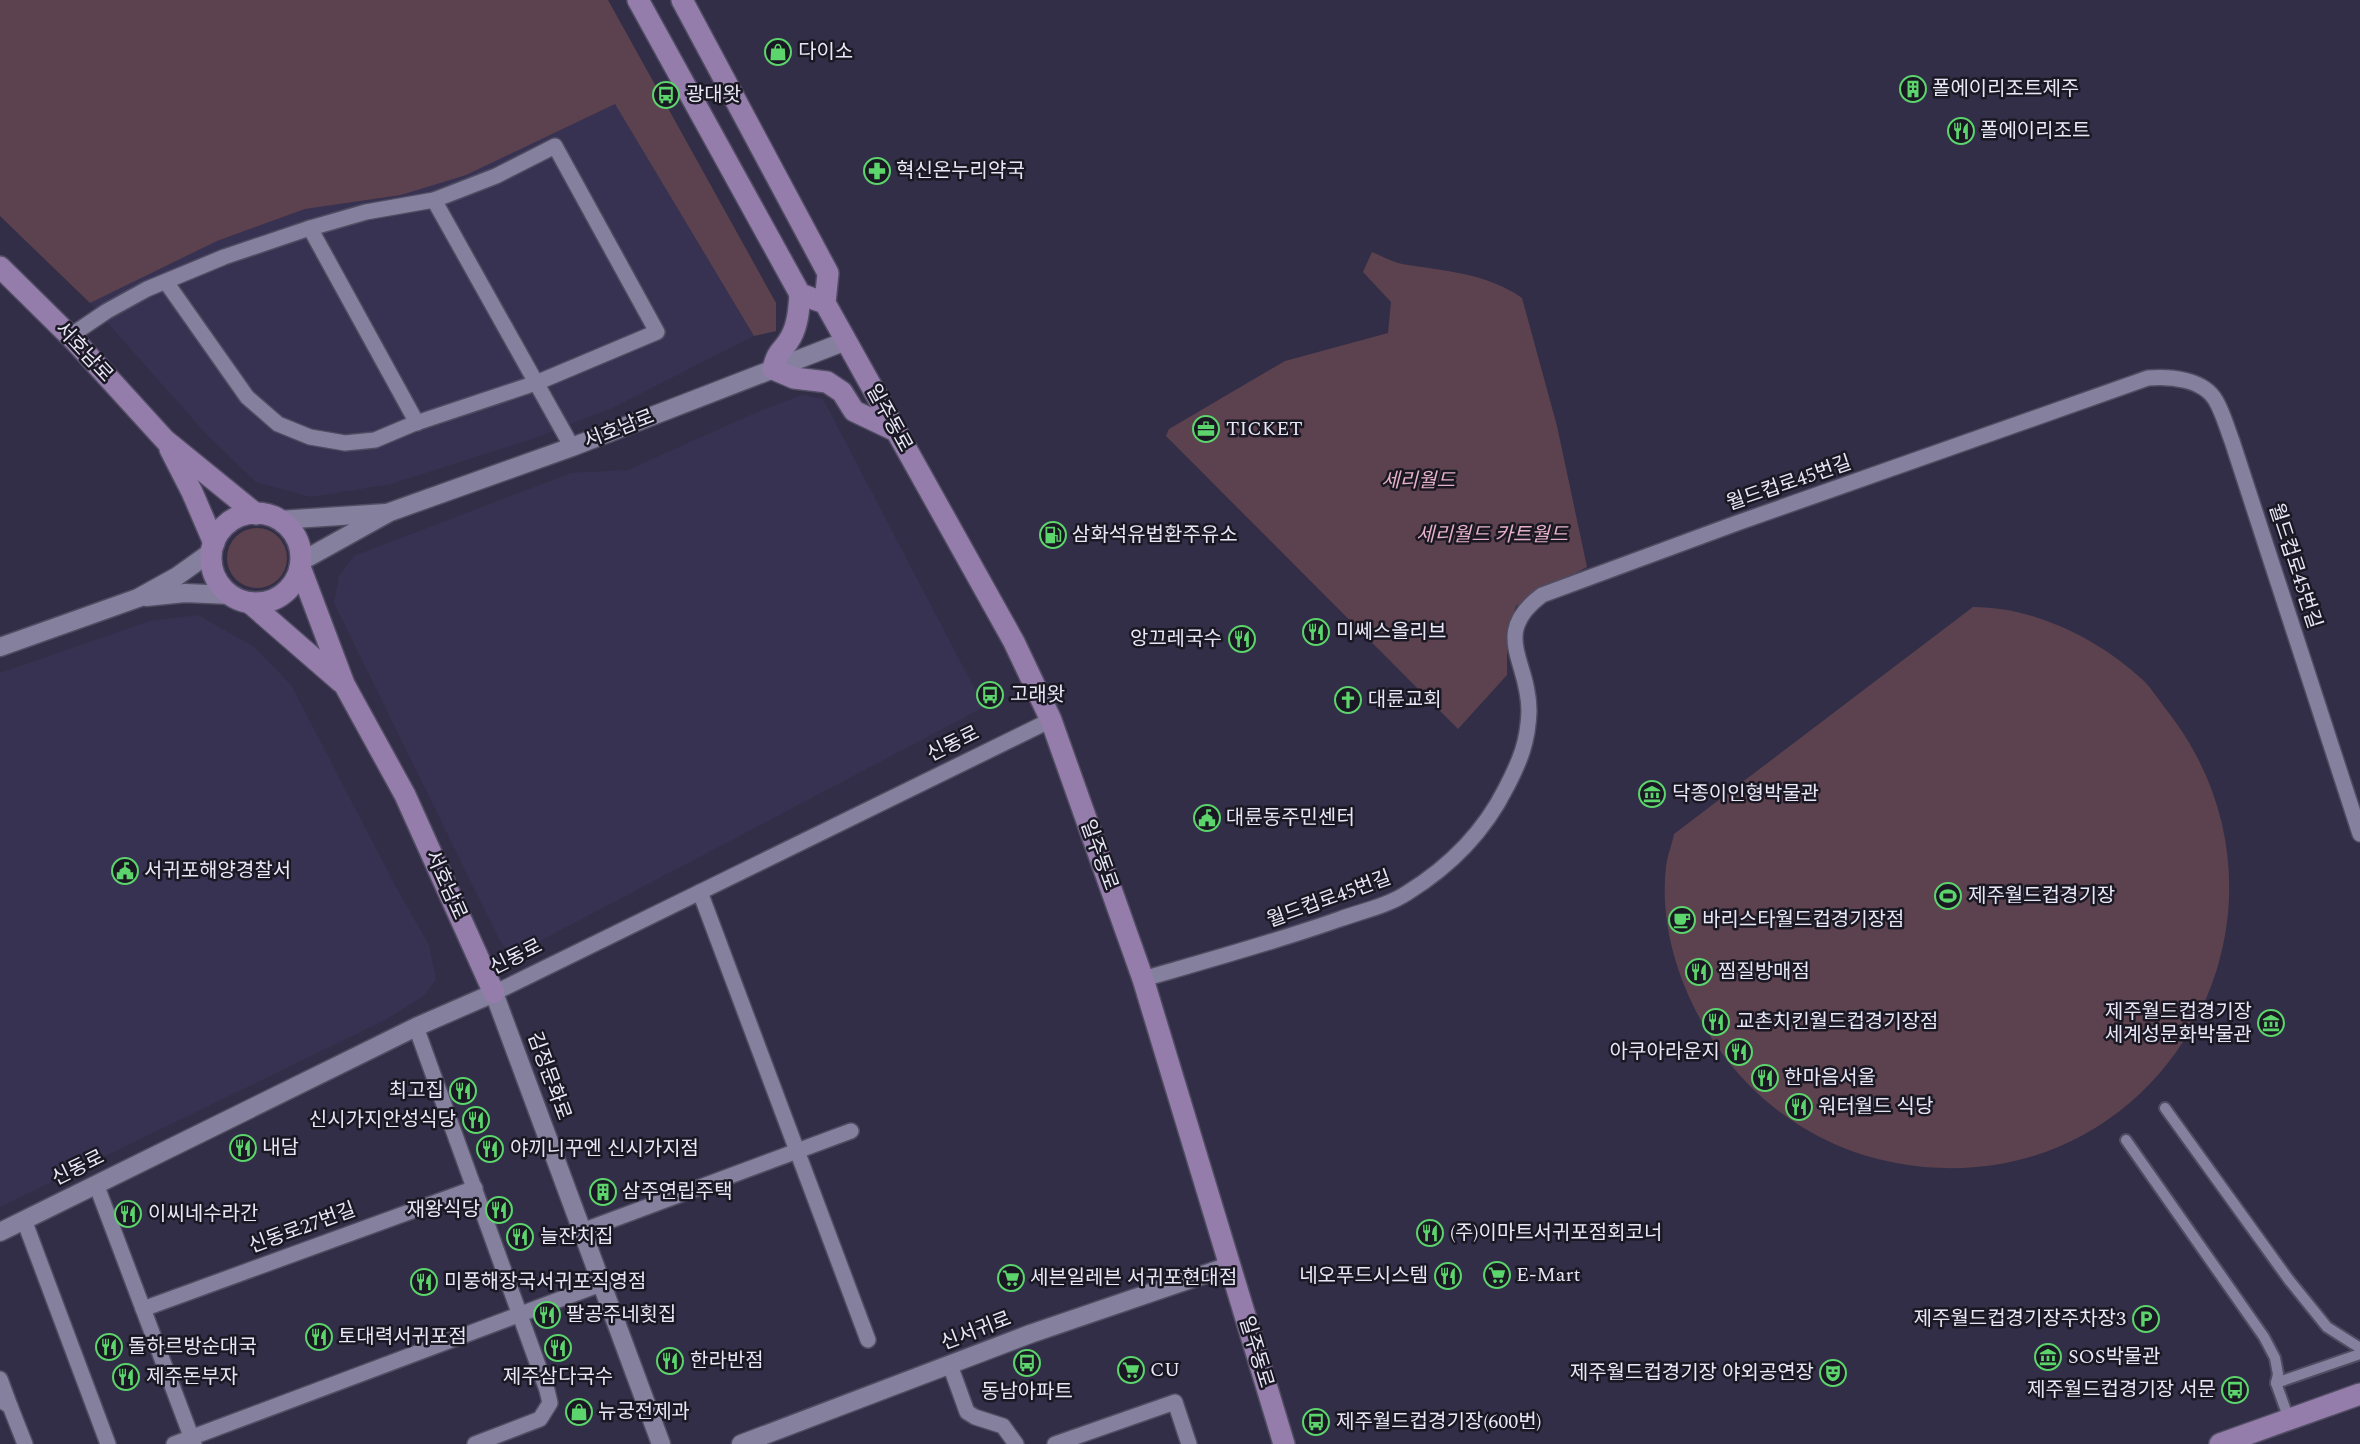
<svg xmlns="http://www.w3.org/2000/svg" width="2360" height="1444" viewBox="0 0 2360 1444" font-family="Spectral,'Noto Sans KR',serif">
<rect width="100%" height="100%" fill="#322e47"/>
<!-- built -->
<g fill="#383252">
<path d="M 615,104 L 754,336 L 610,409 L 532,439 L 391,484 L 311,497 L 256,482 L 208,436 L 90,303 L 217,241 L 305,209 L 401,195 L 560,130 Z"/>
<path d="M 802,395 L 823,399 L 984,707 L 519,952 L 507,950 L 499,939 L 334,603 L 339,576 L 354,556 L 571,473 L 628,470 L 755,413 Z"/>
<path d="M 198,615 L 254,647 L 291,685 L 397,889 L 429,945 L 436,979 L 424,996 L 385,1020 L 0,1207 L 0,673 L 150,621 Z"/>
</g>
<!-- green -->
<g fill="#5c424e">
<path d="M 0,0 L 608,0 L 776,303 L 776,331 L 754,336 L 615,104 L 466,175 L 401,195 L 305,209 L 217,241 L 90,303 L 0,216 Z"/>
<path d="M 1372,252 C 1382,256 1392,262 1402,264 C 1444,271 1487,273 1522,298 L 1557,426 L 1587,567 L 1516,606 L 1507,631 L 1507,675 L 1458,729 L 1166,436 L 1169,429 L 1285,361 L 1388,333 L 1391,302 L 1363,272 Z"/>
<circle cx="257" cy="558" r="30"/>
<path d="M 1973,607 C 2035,607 2099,639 2144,681 C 2152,689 2158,699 2165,708 C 2329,914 2157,1211 1896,1163 C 1840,1153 1788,1125 1748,1084 C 1695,1030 1657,944 1666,867 C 1667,856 1672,845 1674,834 Z"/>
</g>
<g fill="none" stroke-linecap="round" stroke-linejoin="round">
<defs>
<g id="pedestrian">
<path d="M 2165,1108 L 2289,1280 L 2327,1327 L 2360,1348"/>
<path d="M 2126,1140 L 2264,1337 L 2275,1358 L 2278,1374 L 2276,1383 L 2289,1419"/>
<path d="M 2276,1383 L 2360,1354"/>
</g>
<g id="minor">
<path d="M 434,200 L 572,447"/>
<path d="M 310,228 L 417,423"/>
<path d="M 70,336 L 107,311 L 147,289 L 224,257 L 307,229 L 366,212 L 434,200 L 496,176 L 555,146 L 657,332 L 536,383 L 413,424 L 375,440 L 345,443 L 310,437 L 278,424 L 247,397 L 166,282"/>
<path d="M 700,892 L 868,1340"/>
<path d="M 1143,979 C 1209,960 1275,942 1340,919 C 1362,911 1387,906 1407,893 C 1449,867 1484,832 1506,788 C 1520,761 1528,742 1529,711 C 1529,660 1490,634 1542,595 L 1737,523 L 2148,378 C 2170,376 2204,379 2216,401 C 2223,413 2227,428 2232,441 L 2360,834"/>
<path d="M 494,993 L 1051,720"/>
<path d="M 416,1027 L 547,1390 L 550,1403 L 540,1419 L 475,1444"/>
<path d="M 96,1184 L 194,1444"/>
<path d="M 24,1220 L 108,1444"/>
<path d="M 582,1231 L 851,1131"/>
<path d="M 143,1309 L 475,1188"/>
<path d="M 950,1365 L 967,1412 L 975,1417 L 1003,1426 L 1016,1444"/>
<path d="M 0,1379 L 10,1406"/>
<path d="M 0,1400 L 10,1406 L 25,1444"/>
<path d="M 174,1444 L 601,1284"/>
<path d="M 1055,1444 L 1175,1402 L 1189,1444"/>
</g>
<g id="tertiary">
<path d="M 279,520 L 386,513"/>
<path d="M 300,562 L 390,512 L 572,447 L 846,341"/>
<path d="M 146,597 L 185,593 L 230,595"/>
<path d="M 0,647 L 138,598 L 176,577 L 211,552"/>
<path d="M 0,1232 L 416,1027 L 494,993 L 661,1444"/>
<path d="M 741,1444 L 1030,1334 L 1229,1266"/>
</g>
<g id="secondary">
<path d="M 638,0 L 800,294 L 825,303"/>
<path d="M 682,0 L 828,273 L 825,303 L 1014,642 L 1051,720 L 1143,979 L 1284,1444"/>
<path d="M 0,267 L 74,340 L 165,440 L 256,514"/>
<path d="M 800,294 C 799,308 798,324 791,337 C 783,352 778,348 773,369 L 794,378 L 827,382 L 842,392 L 854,411 L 896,431"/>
<path d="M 170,449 L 192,492 L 214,543"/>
<circle cx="256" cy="558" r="45"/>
<path d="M 300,567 L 344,684 L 405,795 L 494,993"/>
<path d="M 250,603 L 341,682"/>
<path d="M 2220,1444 L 2360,1394"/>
</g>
</defs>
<!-- pedestrian casing -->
<use href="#pedestrian" stroke="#504c62" stroke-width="14"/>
<!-- minor casing -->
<use href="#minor" stroke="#504c62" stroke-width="18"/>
<!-- tertiary casing -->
<use href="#tertiary" stroke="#504c62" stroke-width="21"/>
<!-- secondary casing -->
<use href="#secondary" stroke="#504c62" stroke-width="24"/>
<!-- pedestrian -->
<use href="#pedestrian" stroke="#84809e" stroke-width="10"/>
<!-- minor -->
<use href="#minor" stroke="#84809e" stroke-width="15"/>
<!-- tertiary -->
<use href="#tertiary" stroke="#84809e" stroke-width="18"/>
<!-- secondary -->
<use href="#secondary" stroke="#947cab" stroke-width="21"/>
</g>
<!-- icons -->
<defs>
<symbol id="shop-ring" viewBox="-11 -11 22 22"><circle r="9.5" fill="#1a1823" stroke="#5cd56d" stroke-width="1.5"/><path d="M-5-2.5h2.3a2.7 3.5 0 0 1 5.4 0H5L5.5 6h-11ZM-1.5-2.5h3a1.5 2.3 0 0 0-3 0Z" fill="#5cd56d"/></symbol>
<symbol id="building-ring" viewBox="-11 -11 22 22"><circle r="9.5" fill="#1a1823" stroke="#5cd56d" stroke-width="1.5"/><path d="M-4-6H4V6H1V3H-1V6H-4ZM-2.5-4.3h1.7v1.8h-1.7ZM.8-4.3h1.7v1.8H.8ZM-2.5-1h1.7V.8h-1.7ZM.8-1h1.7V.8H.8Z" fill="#5cd56d"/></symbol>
<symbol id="bus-ring" viewBox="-11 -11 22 22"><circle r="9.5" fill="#1a1823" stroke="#5cd56d" stroke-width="1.5"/><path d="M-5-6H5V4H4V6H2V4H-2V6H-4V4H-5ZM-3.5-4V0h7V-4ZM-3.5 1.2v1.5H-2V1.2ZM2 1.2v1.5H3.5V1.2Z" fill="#5cd56d"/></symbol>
<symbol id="restaurant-ring" viewBox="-11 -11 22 22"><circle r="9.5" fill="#1a1823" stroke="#5cd56d" stroke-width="1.5"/><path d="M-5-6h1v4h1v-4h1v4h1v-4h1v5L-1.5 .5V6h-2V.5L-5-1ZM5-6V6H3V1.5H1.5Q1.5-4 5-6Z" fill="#5cd56d"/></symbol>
<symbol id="pharmacy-ring" viewBox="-11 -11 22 22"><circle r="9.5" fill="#1a1823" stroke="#5cd56d" stroke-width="1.5"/><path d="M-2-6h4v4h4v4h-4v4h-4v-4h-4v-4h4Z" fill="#5cd56d"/></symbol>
<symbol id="office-ring" viewBox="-11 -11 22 22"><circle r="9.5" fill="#1a1823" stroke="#5cd56d" stroke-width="1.5"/><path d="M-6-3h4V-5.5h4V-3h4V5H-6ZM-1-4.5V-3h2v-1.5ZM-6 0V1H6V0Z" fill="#5cd56d"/></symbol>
<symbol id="fuel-ring" viewBox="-11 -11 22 22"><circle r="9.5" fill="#1a1823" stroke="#5cd56d" stroke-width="1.5"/><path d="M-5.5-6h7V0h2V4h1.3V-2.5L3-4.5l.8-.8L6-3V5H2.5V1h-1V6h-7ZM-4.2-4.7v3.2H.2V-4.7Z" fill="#5cd56d"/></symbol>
<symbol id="church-ring" viewBox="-11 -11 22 22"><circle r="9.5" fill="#1a1823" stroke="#5cd56d" stroke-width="1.5"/><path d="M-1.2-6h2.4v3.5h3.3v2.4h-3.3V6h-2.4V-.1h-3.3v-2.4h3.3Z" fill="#5cd56d"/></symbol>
<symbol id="museum-ring" viewBox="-11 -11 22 22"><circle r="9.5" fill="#1a1823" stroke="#5cd56d" stroke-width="1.5"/><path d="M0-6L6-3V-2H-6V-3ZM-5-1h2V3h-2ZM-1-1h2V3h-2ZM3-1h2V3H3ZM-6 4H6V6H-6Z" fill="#5cd56d"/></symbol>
<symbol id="civic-ring" viewBox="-11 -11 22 22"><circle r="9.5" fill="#1a1823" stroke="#5cd56d" stroke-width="1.5"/><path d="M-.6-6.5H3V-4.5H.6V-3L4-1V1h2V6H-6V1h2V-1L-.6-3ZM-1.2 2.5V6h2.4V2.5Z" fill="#5cd56d"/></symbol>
<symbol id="stadium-ring" viewBox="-11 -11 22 22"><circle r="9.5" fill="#1a1823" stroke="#5cd56d" stroke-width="1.5"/><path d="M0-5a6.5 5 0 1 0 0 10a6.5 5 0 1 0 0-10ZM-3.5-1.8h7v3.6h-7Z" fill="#5cd56d"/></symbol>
<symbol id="cafe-ring" viewBox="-11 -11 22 22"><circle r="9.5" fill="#1a1823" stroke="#5cd56d" stroke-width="1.5"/><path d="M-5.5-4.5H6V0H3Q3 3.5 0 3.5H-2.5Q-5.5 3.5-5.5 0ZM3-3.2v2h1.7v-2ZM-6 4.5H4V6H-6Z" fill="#5cd56d"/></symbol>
<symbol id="supermarket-ring" viewBox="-11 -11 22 22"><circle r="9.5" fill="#1a1823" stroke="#5cd56d" stroke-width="1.5"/><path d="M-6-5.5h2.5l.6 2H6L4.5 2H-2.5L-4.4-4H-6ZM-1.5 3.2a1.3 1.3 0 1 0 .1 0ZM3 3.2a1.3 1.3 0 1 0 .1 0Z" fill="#5cd56d"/></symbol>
<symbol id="parking-ring" viewBox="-11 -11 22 22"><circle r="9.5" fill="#1a1823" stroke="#5cd56d" stroke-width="1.5"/><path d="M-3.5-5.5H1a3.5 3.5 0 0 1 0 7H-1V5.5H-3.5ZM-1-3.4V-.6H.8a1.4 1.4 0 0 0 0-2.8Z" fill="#5cd56d"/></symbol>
<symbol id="theatre-ring" viewBox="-11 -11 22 22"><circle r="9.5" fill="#1a1823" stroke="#5cd56d" stroke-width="1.5"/><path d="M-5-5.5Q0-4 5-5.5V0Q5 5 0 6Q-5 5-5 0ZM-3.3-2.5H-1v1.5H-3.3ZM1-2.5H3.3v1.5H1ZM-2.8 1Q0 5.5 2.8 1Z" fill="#5cd56d"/></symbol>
</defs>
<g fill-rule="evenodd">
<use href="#shop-ring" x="763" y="37" width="30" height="30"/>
<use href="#building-ring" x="1898" y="74" width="30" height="30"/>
<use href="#bus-ring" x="651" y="80" width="30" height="30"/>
<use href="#restaurant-ring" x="1946" y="116" width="30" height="30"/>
<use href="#pharmacy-ring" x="862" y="156" width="30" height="30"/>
<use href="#office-ring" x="1191" y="414" width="30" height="30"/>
<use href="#fuel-ring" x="1038" y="520" width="30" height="30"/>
<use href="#restaurant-ring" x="1301" y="617" width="30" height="30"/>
<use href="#restaurant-ring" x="1227" y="624" width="30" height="30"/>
<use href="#bus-ring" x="975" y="680" width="30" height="30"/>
<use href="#church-ring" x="1333" y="685" width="30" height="30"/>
<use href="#museum-ring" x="1637" y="779" width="30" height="30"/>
<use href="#civic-ring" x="1192" y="803" width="30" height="30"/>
<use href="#civic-ring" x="110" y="856" width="30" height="30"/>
<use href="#stadium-ring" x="1933" y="881" width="30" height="30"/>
<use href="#cafe-ring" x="1667" y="905" width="30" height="30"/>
<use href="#restaurant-ring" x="1684" y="957" width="30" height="30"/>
<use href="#restaurant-ring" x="1701" y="1007" width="30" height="30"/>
<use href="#museum-ring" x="2256" y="1008" width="30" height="30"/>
<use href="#restaurant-ring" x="1724" y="1037" width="30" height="30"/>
<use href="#restaurant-ring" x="1750" y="1063" width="30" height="30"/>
<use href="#restaurant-ring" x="448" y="1076" width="30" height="30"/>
<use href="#restaurant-ring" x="1784" y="1092" width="30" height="30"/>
<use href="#restaurant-ring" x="461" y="1105" width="30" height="30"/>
<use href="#restaurant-ring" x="228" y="1133" width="30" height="30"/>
<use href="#restaurant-ring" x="475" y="1134" width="30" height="30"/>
<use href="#building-ring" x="588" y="1177" width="30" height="30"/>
<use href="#restaurant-ring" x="484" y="1195" width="30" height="30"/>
<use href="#restaurant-ring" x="113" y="1199" width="30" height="30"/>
<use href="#restaurant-ring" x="1415" y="1218" width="30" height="30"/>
<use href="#restaurant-ring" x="505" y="1222" width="30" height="30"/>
<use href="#supermarket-ring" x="1482" y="1260" width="30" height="30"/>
<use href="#restaurant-ring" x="1433" y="1261" width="30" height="30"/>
<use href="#supermarket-ring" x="996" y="1263" width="30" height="30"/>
<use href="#restaurant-ring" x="409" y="1267" width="30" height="30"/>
<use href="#restaurant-ring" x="532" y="1300" width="30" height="30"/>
<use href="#parking-ring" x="2131" y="1304" width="30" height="30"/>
<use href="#restaurant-ring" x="304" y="1322" width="30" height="30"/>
<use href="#restaurant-ring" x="94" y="1332" width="30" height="30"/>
<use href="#restaurant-ring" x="543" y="1333" width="30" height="30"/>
<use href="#museum-ring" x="2033" y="1342" width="30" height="30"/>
<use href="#restaurant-ring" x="655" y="1346" width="30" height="30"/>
<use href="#bus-ring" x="1012" y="1348" width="30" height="30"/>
<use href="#supermarket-ring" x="1116" y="1355" width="30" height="30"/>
<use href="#theatre-ring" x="1818" y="1358" width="30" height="30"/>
<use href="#restaurant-ring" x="111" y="1362" width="30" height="30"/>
<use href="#bus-ring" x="2220" y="1375" width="30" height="30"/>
<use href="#shop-ring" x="564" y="1397" width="30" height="30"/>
<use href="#bus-ring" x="1301" y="1407" width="30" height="30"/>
</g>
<g text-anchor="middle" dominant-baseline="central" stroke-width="5" stroke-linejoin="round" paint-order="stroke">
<!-- poi labels -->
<g font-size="20" fill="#e9e7f7" stroke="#1a1823" text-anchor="start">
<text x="798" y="52">다이소</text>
<text x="1932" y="89">폴에이리조트제주</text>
<text x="686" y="95">광대왓</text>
<text x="1980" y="131">폴에이리조트</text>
<text x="896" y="171">혁신온누리약국</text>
<text x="1226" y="429">TICKET</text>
<text x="1072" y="535">삼화석유법환주유소</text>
<text x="1336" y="632">미쎄스올리브</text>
<text x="1222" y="639" text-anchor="end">앙끄레국수</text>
<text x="1010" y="695">고래왓</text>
<text x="1368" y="700">대륜교회</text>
<text x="1672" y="794">닥종이인형박물관</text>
<text x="1226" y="818">대륜동주민센터</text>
<text x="144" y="871">서귀포해양경찰서</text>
<text x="1968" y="896">제주월드컵경기장</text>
<text x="1702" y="920">바리스타월드컵경기장점</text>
<text x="1718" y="972">찜질방매점</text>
<text x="2252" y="1012" text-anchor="end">제주월드컵경기장<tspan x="2252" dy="23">세계성문화박물관</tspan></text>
<text x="1736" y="1022">교촌치킨월드컵경기장점</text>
<text x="1720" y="1052" text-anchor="end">아쿠아라운지</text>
<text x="1784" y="1078">한마음서울</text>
<text x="444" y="1091" text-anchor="end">최고집</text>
<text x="1818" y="1107">워터월드 식당</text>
<text x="456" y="1120" text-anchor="end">신시가지안성식당</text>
<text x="262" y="1148">내담</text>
<text x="510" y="1149">야끼니꾸엔 신시가지점</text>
<text x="622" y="1192">삼주연립주택</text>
<text x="480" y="1210" text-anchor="end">재왕식당</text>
<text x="148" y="1214">이씨네수라간</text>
<text x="1450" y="1233">(주)이마트서귀포점회코너</text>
<text x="540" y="1237">늘잔치집</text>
<text x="1516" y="1275">E-Mart</text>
<text x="1428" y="1276" text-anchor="end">네오푸드시스템</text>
<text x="1030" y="1278">세븐일레븐 서귀포현대점</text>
<text x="444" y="1282">미풍해장국서귀포직영점</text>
<text x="566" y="1315">팔공주네횟집</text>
<text x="2126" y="1319" text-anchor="end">제주월드컵경기장주차장3</text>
<text x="338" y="1337">토대력서귀포점</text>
<text x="128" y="1347">돌하르방순대국</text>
<text x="2068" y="1357">SOS박물관</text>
<text x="690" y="1361">한라반점</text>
<text x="1150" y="1370">CU</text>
<text x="1814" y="1373" text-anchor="end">제주월드컵경기장 야외공연장</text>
<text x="146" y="1377">제주돈부자</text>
<text x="558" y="1377" text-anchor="middle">제주삼다국수</text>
<text x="2216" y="1390" text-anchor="end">제주월드컵경기장 서문</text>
<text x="1027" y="1392" text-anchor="middle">동남아파트</text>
<text x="598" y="1412">뉴궁전제과</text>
<text x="1336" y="1422">제주월드컵경기장(600번)</text>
</g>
<!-- street labels -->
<g font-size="20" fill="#e9e7f7" stroke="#1a1823">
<text transform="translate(84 352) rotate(47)">서호남로</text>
<text transform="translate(889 418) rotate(61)">일주동로</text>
<text transform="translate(619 429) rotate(-21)">서호남로</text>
<text transform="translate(1789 483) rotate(-19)">월드컵로45번길</text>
<text transform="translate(2295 566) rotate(72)">월드컵로45번길</text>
<text transform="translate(953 744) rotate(-26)">신동로</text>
<text transform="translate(1099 855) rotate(70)">일주동로</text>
<text transform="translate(446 885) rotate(66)">서호남로</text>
<text transform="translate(1329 899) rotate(-20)">월드컵로45번길</text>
<text transform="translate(516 957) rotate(-26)">신동로</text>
<text transform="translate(549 1076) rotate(70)">김정문화로</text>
<text transform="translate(78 1168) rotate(-26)">신동로</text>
<text transform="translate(302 1228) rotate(-20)">신동로27번길</text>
<text transform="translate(976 1331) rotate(-21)">신서귀로</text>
<text transform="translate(1256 1352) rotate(73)">일주동로</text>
</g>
<!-- park labels -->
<g font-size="20" font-style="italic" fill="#e6b0c8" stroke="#1a1823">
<text x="1418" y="481">세리월드</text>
<text x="1492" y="535">세리월드 카트월드</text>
</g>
</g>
</svg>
